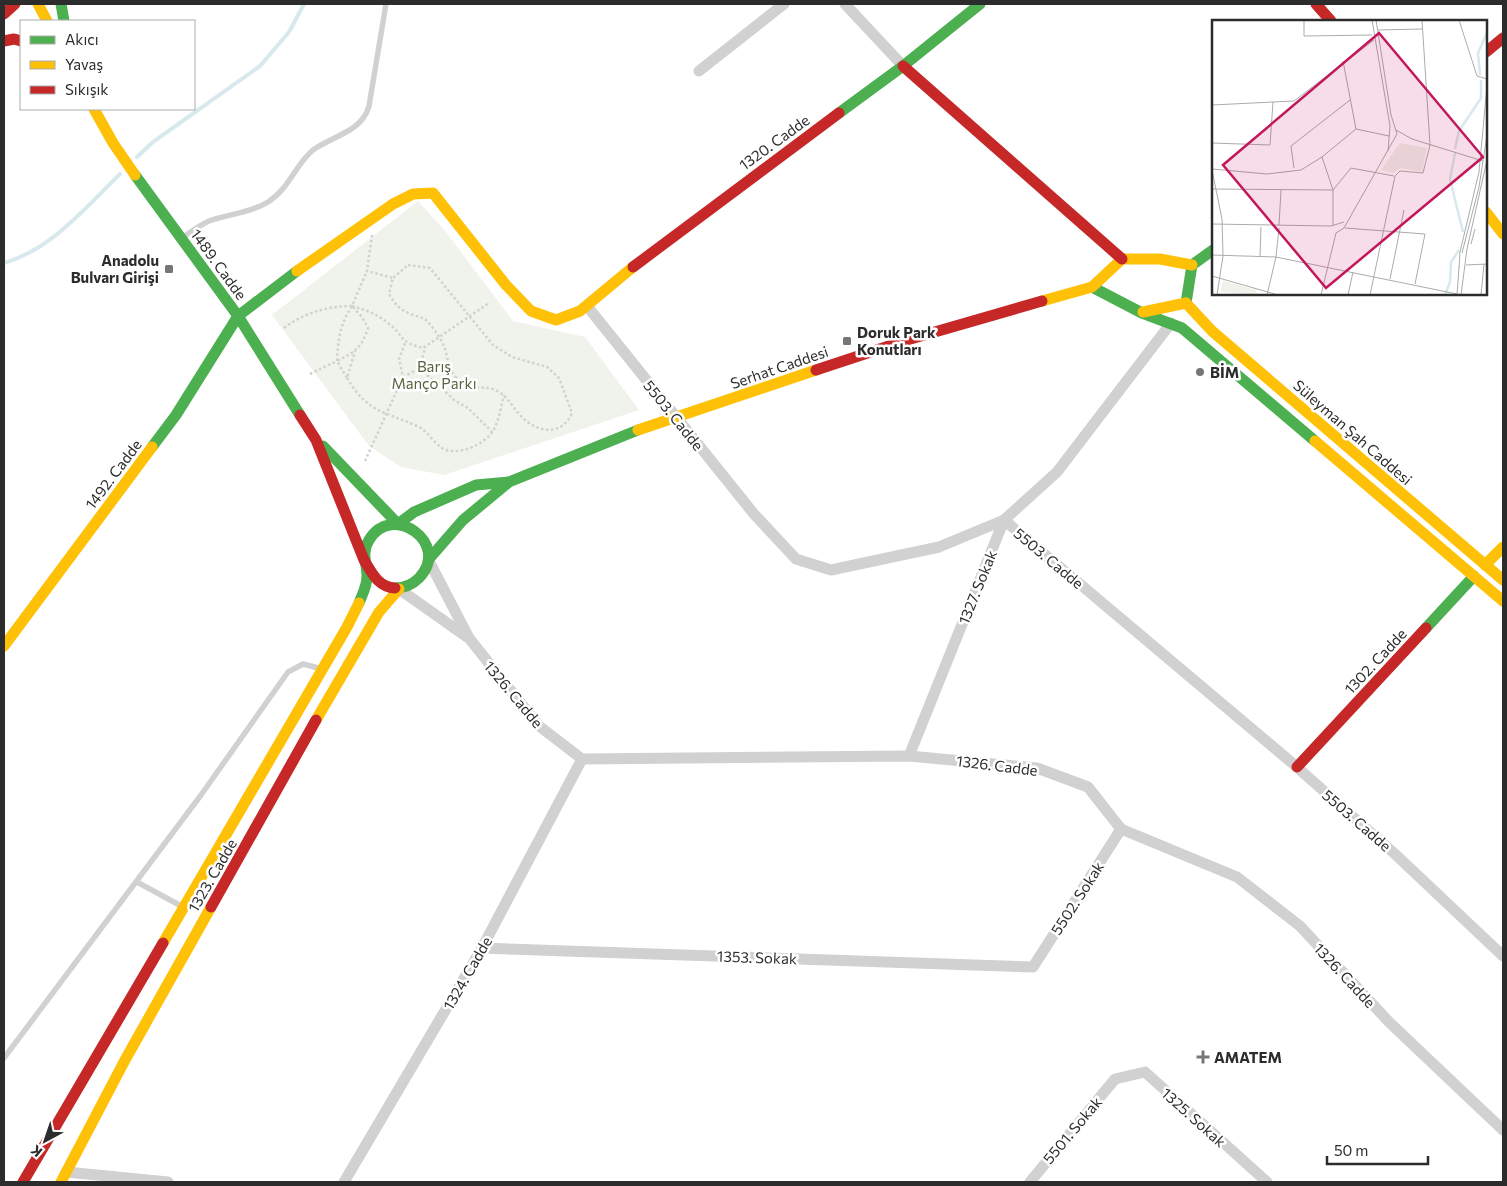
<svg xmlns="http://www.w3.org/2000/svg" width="1507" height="1186" viewBox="0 0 1507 1186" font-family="Commissioner,sans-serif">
<rect width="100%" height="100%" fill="#fff"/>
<!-- green -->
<path fill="#f0f3eb" d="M 418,201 L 446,232 L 513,321 L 585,337 L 639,410 L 444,475 L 401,467 L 369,446 L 272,315 Z"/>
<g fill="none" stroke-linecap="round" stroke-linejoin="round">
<!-- stream -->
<g stroke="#d8e9ee" stroke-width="4">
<path d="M 137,157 L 153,142 L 260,66 L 289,32 L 304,4"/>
<path d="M 4,263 C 52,249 85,208 120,174"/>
</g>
<!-- path -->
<g stroke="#d1d1d1" stroke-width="2.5" stroke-dasharray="2.5 2.5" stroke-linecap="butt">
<path d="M 372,235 L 367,271 L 393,278"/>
<path d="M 408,265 L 430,268 L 493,345 L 512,357 L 547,367 L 559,378 L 572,413 C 563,435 539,434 523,418 C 513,409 509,397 497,391 C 483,383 470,394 455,376 C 447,366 448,355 443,344 C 440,337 433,328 428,322 C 424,317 417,317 411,314 C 400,310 395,304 389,294 L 393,278 Z"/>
<path d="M 352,306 C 366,310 377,314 388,323 C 406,337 397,341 423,348 L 489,303"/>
<path d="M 353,307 L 362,317 L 368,328 C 361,349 356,351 337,361 L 347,378 L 355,351"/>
<path d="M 284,328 C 304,313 327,306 352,306 L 367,271"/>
<path d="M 420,368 L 454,400 L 468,408 L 492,432"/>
<path d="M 310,374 L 337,361 C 338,340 340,324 352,306"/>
<path d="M 403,377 L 420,368 L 425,347"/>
<path d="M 347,378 C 367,412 383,411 417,426 C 427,430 433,442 442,448 C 457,457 484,445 493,431 C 499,421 501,406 504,395"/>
<path d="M 365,461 L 403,377 L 399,359 L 405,343"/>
</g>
<!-- lane -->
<g stroke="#d1d1d1" stroke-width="5.5">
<path d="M 183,237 C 191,232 200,225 209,221 C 229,214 250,213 268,202 C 289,189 295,165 313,150 C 332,136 362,132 369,106 L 386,4"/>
<path d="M 137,882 L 183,907"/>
<path d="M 4,1058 L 201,795 L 288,672 L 303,664 L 322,669"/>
</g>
<!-- street -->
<g stroke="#d1d1d1" stroke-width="11">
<path d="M 845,4 L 903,66"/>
<path d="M 699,71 L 784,4"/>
<path d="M 587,306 L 754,514 L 796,559 L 831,570 L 939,547 L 1004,520"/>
<path d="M 1004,520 L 1291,762 L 1395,854 L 1503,956"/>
<path d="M 429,561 L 469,638 L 539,726 L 582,759 L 909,756 L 1037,768 L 1088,787 L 1121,829 L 1237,877 L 1300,926 L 1389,1022 L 1503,1130"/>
<path d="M 399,589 L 467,637"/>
<path d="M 909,756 L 1004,520 L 1057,472 L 1171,323"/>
<path d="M 482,948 L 1033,967 L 1121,829"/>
<path d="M 66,1172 L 168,1182"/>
<path d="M 344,1182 L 482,948 L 582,759"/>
<path d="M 1030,1182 L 1115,1079 L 1145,1072 L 1267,1182"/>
</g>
<!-- fast -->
<g stroke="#4caf50" stroke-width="11">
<path d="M 61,4 L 64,21"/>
<path d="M 839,113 L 903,66 L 980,4"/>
<path d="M 135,175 L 238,316 L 300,415"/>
<path d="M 1092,287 L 1142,313 L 1182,328 L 1315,441"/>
<path d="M 1186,303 L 1192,265 L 1213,250"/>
<path d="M 323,446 L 398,524"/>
<path d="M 152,447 L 176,415 L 238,316 L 297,271"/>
<path d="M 398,524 L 414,512 L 476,485 L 509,482"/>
<path d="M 429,559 L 463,520 L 509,482 L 638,430"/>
<path d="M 359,603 C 362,595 367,586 367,577 C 367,563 361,553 369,540 C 392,501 452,544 419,578 C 412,585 404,588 395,588"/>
<path d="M 1426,628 L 1474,576"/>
</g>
<!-- slow -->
<g stroke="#ffc107" stroke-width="11">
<path d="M 38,4 L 47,21"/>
<path d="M 94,109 L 113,143 L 135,175"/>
<path d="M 1486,212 L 1503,234"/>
<path d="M 297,271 L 393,204 L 413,194 L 433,193 L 506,285 L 531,311 L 556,320 L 580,311 L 633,267"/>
<path d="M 1042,301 L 1092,287 L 1122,259 L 1160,259 L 1192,265"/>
<path d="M 1186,303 L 1212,331 L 1503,580"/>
<path d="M 1143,312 L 1186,303"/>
<path d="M 638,430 L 816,370"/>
<path d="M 1315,441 L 1503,601"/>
<path d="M 1485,565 L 1503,547"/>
<path d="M 4,646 L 152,447"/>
<path d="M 316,720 L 379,612 L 399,589"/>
<path d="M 163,943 L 347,627 L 359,603"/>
<path d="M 61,1182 L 125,1060 L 211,907"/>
</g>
<!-- jam -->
<g stroke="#c62828" stroke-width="11">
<path d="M 1316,4 L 1331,21"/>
<path d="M 4,14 L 15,4"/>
<path d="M 4,41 L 14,39 L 21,41"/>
<path d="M 1486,52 L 1503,38"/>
<path d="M 903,66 L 1122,259"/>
<path d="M 633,267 L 839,113"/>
<path d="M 816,370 L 907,340 L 1042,301"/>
<path d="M 300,415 L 316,440 L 364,560 C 372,573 378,587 395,588"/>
<path d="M 1297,767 L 1426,628"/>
<path d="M 211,907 L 316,720"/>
<path d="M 23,1182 L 163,943"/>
</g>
</g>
<!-- markers -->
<g fill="#767676" stroke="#fff" stroke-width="2">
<rect x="164" y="264" width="10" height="10" rx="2.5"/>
<rect x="842" y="336" width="10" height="10" rx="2.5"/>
<circle cx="1200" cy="372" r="5"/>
<path d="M1200.5 1049.5h5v5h5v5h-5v5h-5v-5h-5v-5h5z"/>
</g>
<g text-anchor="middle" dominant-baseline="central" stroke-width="5" stroke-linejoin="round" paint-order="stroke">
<!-- street labels -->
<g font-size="15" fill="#2c2c2c" stroke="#fff">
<text transform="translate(774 142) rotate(-36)">1320. Cadde</text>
<text transform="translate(219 264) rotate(54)">1489. Cadde</text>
<text transform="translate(779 367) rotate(-19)">Serhat Caddesi</text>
<text transform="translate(674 415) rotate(51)">5503. Cadde</text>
<text transform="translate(1353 432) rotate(41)">Süleyman Şah Caddesi</text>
<text transform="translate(113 474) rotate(-53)">1492. Cadde</text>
<text transform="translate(1049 558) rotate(40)">5503. Cadde</text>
<text transform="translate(977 587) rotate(-68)">1327. Sokak</text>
<text transform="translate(1375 661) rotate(-47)">1302. Cadde</text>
<text transform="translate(514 694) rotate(50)">1326. Cadde</text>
<text transform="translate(997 765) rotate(7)">1326. Cadde</text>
<text transform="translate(1357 820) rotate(41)">5503. Cadde</text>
<text transform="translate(212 875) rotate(-60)">1323. Cadde</text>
<text transform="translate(1077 898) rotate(-57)">5502. Sokak</text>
<text transform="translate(757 957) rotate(2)">1353. Sokak</text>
<text transform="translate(467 973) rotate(-60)">1324. Cadde</text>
<text transform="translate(1345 975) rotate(47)">1326. Cadde</text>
<text transform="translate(1194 1117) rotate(42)">1325. Sokak</text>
<text transform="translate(1072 1130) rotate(-50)">5501. Sokak</text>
</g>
<!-- poi labels -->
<g font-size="15" font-weight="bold" fill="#2c2c2c" stroke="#fff" text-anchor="start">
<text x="159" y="260" text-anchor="end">Anadolu<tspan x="159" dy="17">Bulvarı Girişi</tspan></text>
<text x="857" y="332">Doruk Park<tspan x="857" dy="17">Konutları</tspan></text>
<text x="1210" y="372">BİM</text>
<text x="1214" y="1057">AMATEM</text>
</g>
<!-- park labels -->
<g font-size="15" fill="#55643d" stroke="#fff">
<text x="434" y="366">Barış<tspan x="434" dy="17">Manço Parkı</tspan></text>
</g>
</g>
<!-- overview -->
<g transform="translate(1212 20)">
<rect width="275" height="275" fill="#fff"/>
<path d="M 188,123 L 215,128 L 210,152 L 189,148 L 181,153 L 169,150 ZM 11,261 L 45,270 L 43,275 L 8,272 Z" fill="#f0f3eb"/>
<path fill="none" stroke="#d8e9ee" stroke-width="2.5" d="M 268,55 L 266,33 L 275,13M 243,129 L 247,111 L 269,78 L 269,60M 243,133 L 238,159 L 251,212M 233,275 L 238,262 L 239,242 L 247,230"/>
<path fill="none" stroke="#ababab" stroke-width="1" d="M 92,0 L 92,16 L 160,15M 160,0 L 178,106 L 176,131M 247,0 L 265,56 L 275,59M 166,10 L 211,9M 131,41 L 144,109M 0,85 L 82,81 L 162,20M 184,110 L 200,119 L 271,141M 0,123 L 58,125 L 61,82M 110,137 L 121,170 L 121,205M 82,148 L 79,126 L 138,80M 0,149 L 55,154 L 89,150 L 110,137 L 144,109 L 177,116M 0,150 L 10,199 L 11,236 L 5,275M 183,156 L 188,151 L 211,153 L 218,125 L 210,0M 0,169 L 121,170M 121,170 L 139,148 L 182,156M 0,204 L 119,206 L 132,202M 67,205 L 69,170M 133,208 L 213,214 L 203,264M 259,224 L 263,209M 250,233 L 267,167 L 275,115M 0,235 L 64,237 L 245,274M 48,236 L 49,207M 254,245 L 275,244M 247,248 L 248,232 L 267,152 L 275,66M 0,256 L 66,275M 178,259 L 192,190M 55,275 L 64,237 L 67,208M 109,275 L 124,213 L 132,208 L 185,114 L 179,95 L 164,0M 136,275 L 141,252M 158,275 L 183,156M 245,275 L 247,247M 249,275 L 255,229 L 275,140M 269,275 L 272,244"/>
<path fill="#c2185b" fill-opacity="0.15" stroke="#c2185b" stroke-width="2.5" d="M 167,13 L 271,137 L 114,268 L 11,145 Z"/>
<rect width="275" height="275" fill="none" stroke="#2c2c2c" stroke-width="2.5"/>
</g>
<!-- border -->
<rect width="1507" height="1186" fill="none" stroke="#2c2c2c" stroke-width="10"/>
<!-- legend -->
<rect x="20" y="20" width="175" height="90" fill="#ffffff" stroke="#ababab"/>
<rect x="30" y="36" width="25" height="8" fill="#4caf50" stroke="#ababab"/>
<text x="65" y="45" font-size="15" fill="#2c2c2c">Akıcı</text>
<rect x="30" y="61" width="25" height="8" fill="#ffc107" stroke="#ababab"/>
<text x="65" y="70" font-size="15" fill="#2c2c2c">Yavaş</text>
<rect x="30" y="86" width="25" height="8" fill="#c62828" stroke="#ababab"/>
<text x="65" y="95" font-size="15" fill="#2c2c2c">Sıkışık</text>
<!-- north arrow -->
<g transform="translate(45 1141) rotate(220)" stroke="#ffffff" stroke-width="4" paint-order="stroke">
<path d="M0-4L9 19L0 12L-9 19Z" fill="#2c2c2c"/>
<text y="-8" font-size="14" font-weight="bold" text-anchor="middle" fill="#2c2c2c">K</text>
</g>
<!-- scale -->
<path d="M1327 1156v8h101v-8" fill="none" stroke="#2c2c2c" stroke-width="2.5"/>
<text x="1334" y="1156" font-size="15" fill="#2c2c2c" stroke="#ffffff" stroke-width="4" paint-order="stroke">50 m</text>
</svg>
